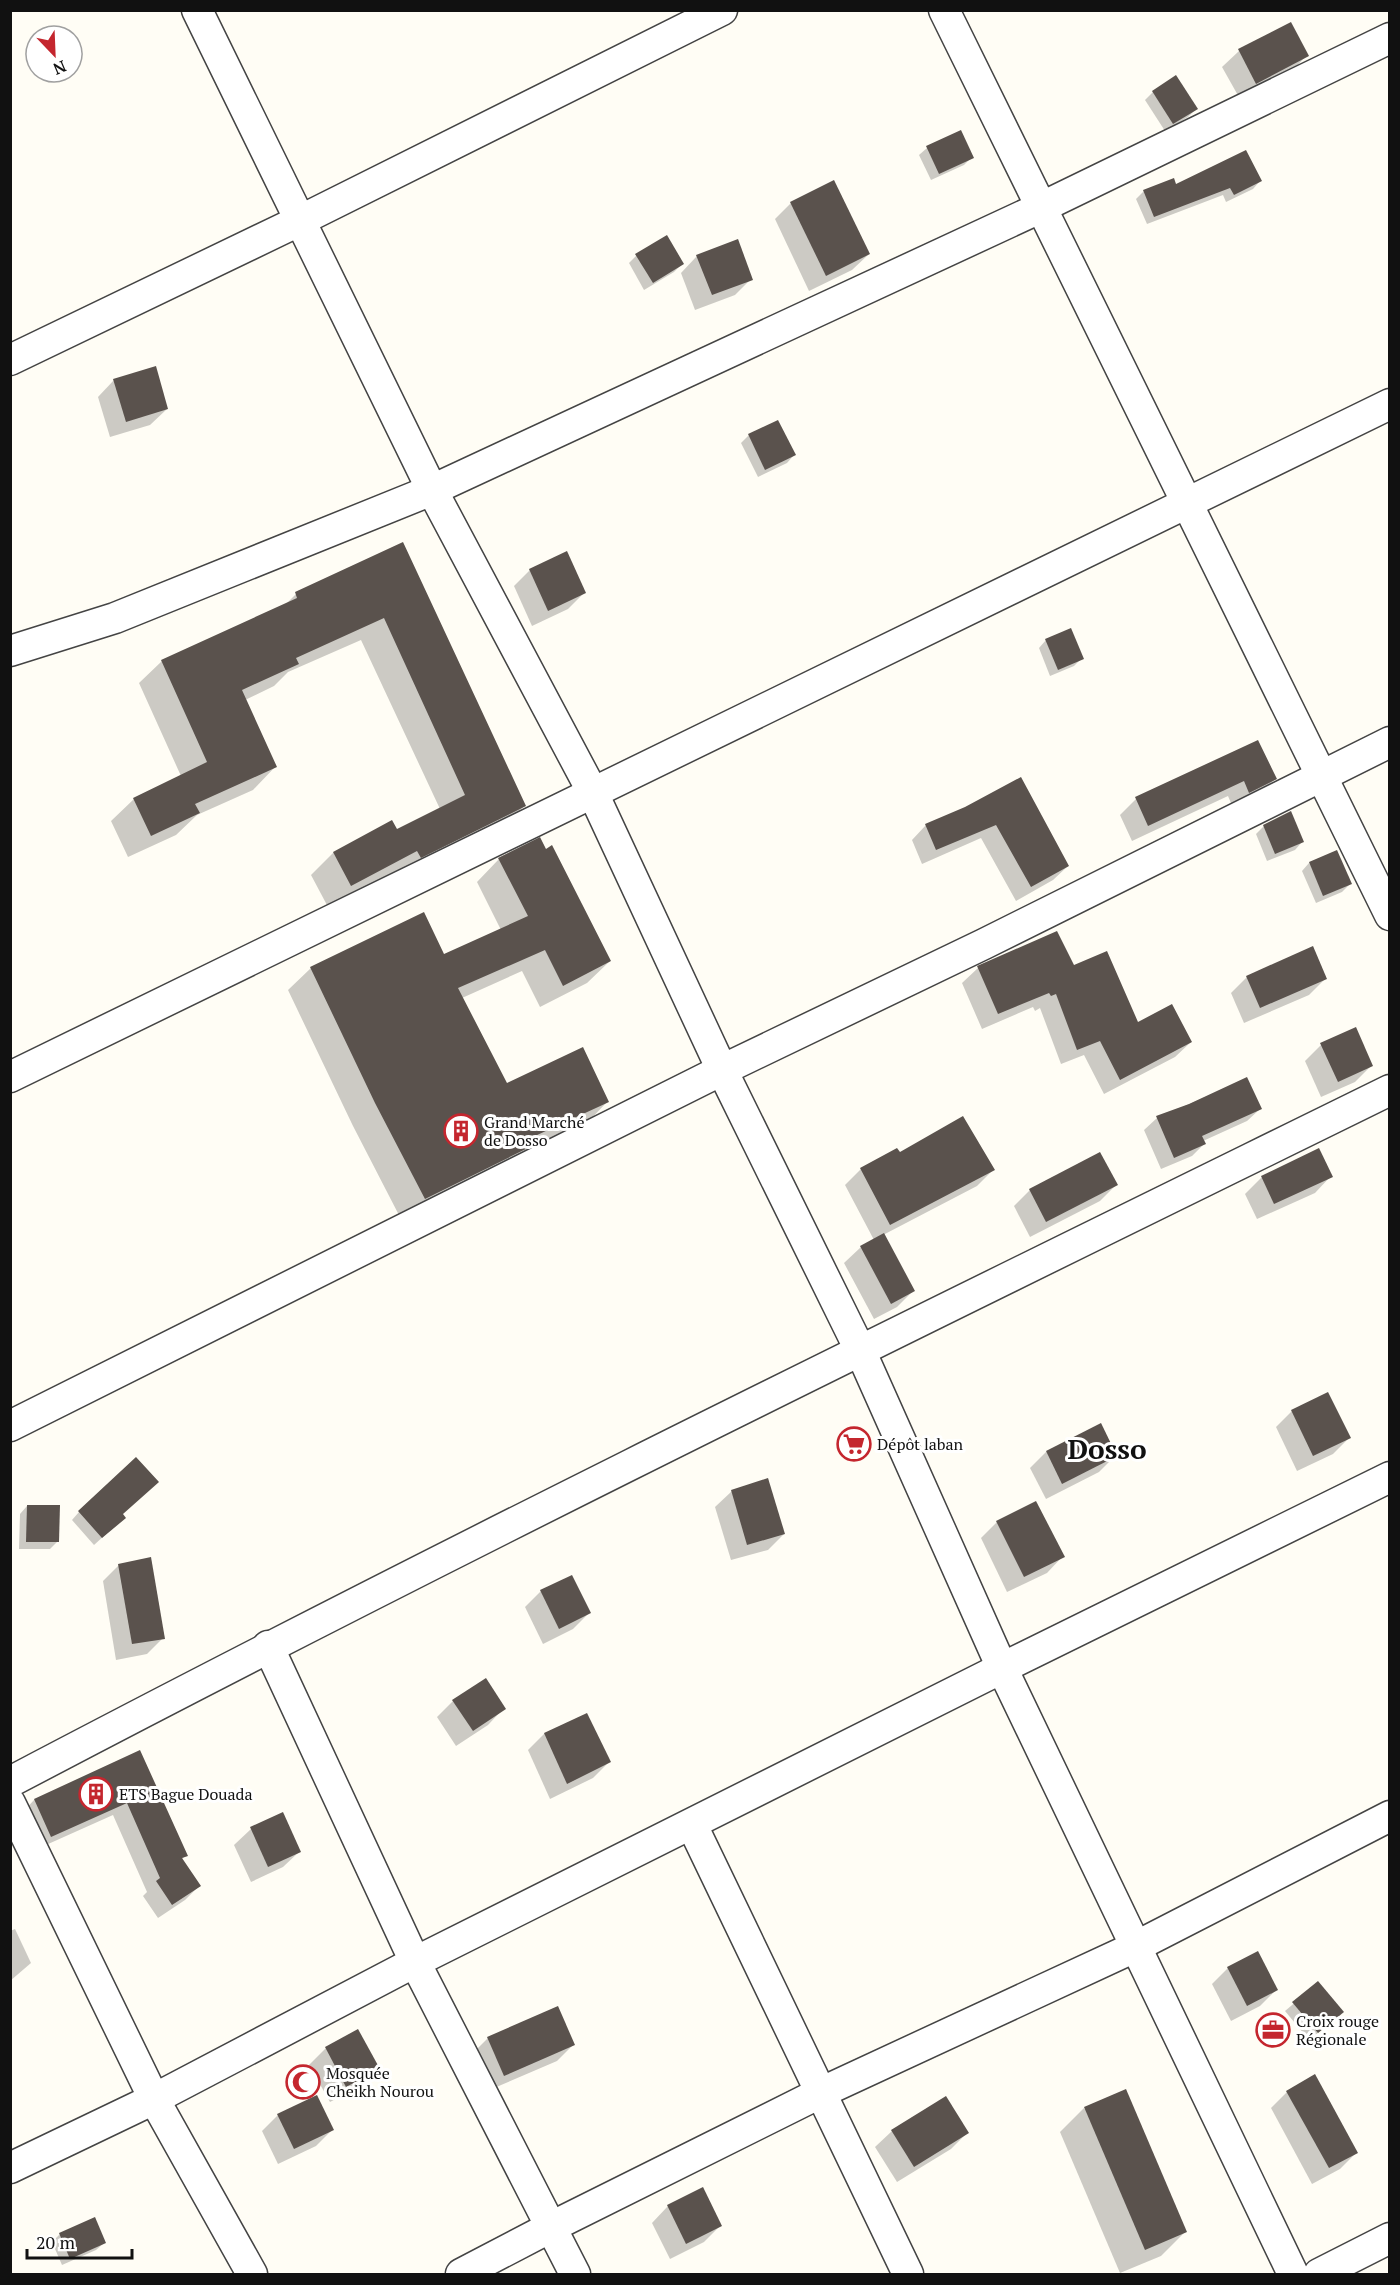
<svg xmlns="http://www.w3.org/2000/svg" width="1400" height="2285" viewBox="0 0 1400 2285" font-family="'PT Serif',serif">
<rect width="100%" height="100%" fill="#fffdf5"/>
<!-- shadow -->
<g fill="#0003">
<path d="M 1290,24 L 1307,55 L 1291,72 L 1240,99 L 1222,67 L 1239,51 Z"/>
<path d="M 1153,92 L 1196,109 L 1188,117 L 1165,131 L 1145,100 Z"/>
<path d="M 927,148 L 972,157 L 964,165 L 931,180 L 919,155 Z"/>
<path d="M 1260,181 L 1253,189 L 1226,202 L 1223,195 L 1147,224 L 1136,199 L 1144,191 L 1175,186 Z"/>
<path d="M 791,203 L 869,254 L 852,270 L 809,291 L 775,219 Z"/>
<path d="M 636,256 L 682,264 L 674,272 L 644,290 L 629,263 Z"/>
<path d="M 697,256 L 751,279 L 735,295 L 695,310 L 681,273 Z"/>
<path d="M 114,380 L 167,409 L 150,425 L 110,437 L 98,397 Z"/>
<path d="M 749,435 L 794,455 L 787,463 L 758,477 L 741,443 Z"/>
<path d="M 402,544 L 524,806 L 502,828 L 398,879 L 394,872 L 328,907 L 311,875 L 333,853 L 396,831 L 440,809 L 361,640 L 288,672 L 274,686 L 245,700 L 275,767 L 253,790 L 197,815 L 176,835 L 128,857 L 111,821 L 134,799 L 181,776 L 139,683 L 162,661 L 284,606 L 296,594 Z"/>
<path d="M 530,570 L 584,593 L 568,609 L 532,626 L 514,586 Z"/>
<path d="M 1046,640 L 1082,658 L 1074,666 L 1050,676 L 1039,648 Z"/>
<path d="M 1257,742 L 1275,779 L 1259,795 L 1233,808 L 1228,796 L 1132,841 L 1120,815 L 1136,799 Z"/>
<path d="M 1020,779 L 1068,866 L 1053,880 L 1016,901 L 981,838 L 922,864 L 912,840 L 926,825 L 966,808 Z"/>
<path d="M 1264,826 L 1302,842 L 1295,850 L 1267,861 L 1256,834 Z"/>
<path d="M 545,851 L 610,961 L 587,983 L 540,1007 L 522,971 L 462,998 L 507,1085 L 607,1102 L 585,1125 L 402,1221 L 353,1126 L 288,990 L 311,968 L 443,956 L 501,930 L 477,882 L 499,859 Z"/>
<path d="M 1309,863 L 1350,884 L 1342,892 L 1316,903 L 1302,871 Z"/>
<path d="M 1073,967 L 1137,1024 L 1191,1042 L 1175,1057 L 1104,1094 L 1084,1055 L 1061,1064 L 1040,1008 L 1035,1011 L 1033,1007 L 982,1029 L 962,983 L 978,968 Z"/>
<path d="M 1247,977 L 1325,979 L 1309,995 L 1244,1023 L 1231,993 Z"/>
<path d="M 1321,1045 L 1371,1066 L 1355,1082 L 1321,1097 L 1305,1061 Z"/>
<path d="M 1247,1079 L 1260,1109 L 1247,1121 L 1203,1141 L 1204,1144 L 1192,1156 L 1161,1169 L 1144,1130 L 1157,1118 Z"/>
<path d="M 1318,1150 L 1331,1176 L 1315,1193 L 1257,1219 L 1245,1194 L 1261,1178 Z"/>
<path d="M 899,1154 L 993,1170 L 977,1186 L 883,1235 L 913,1291 L 897,1307 L 874,1319 L 844,1263 L 861,1247 L 874,1240 L 845,1185 L 861,1169 Z"/>
<path d="M 1116,1185 L 1100,1201 L 1030,1237 L 1014,1206 L 1030,1190 Z"/>
<path d="M 1292,1411 L 1349,1438 L 1333,1454 L 1297,1471 L 1276,1427 Z"/>
<path d="M 1046,1452 L 1115,1456 L 1099,1472 L 1046,1499 L 1030,1468 Z"/>
<path d="M 732,1491 L 784,1534 L 768,1550 L 731,1560 L 715,1507 Z"/>
<path d="M 27,1506 L 58,1541 L 50,1549 L 19,1549 L 20,1514 Z"/>
<path d="M 79,1512 L 121,1515 L 116,1525 L 94,1545 L 72,1520 Z"/>
<path d="M 997,1522 L 1063,1556 L 1047,1573 L 1007,1592 L 981,1538 Z"/>
<path d="M 119,1565 L 163,1638 L 147,1654 L 116,1660 L 103,1581 Z"/>
<path d="M 541,1591 L 589,1613 L 573,1629 L 543,1644 L 525,1607 Z"/>
<path d="M 453,1701 L 504,1708 L 488,1725 L 456,1746 L 437,1717 Z"/>
<path d="M 587,1715 L 609,1762 L 593,1778 L 550,1799 L 528,1750 L 544,1734 Z"/>
<path d="M 139,1752 L 186,1855 L 181,1860 L 199,1886 L 185,1900 L 158,1918 L 143,1896 L 147,1892 L 113,1815 L 37,1849 L 21,1814 L 34,1800 Z"/>
<path d="M 282,1814 L 300,1851 L 283,1867 L 251,1882 L 234,1845 L 251,1829 Z"/>
<path d="M 15,1929 L 31,1963 L 10,1981 L 10,1931 Z"/>
<path d="M 1228,1968 L 1276,1990 L 1260,2006 L 1231,2021 L 1212,1984 Z"/>
<path d="M 1318,1983 L 1334,2020 L 1309,2040 L 1285,2011 Z"/>
<path d="M 357,2031 L 378,2069 L 362,2085 L 330,2102 L 309,2065 L 325,2049 Z"/>
<path d="M 488,2038 L 573,2045 L 557,2061 L 487,2091 L 472,2054 Z"/>
<path d="M 1287,2092 L 1357,2152 L 1340,2169 L 1312,2184 L 1271,2108 Z"/>
<path d="M 946,2098 L 967,2133 L 951,2149 L 897,2182 L 875,2147 L 892,2131 Z"/>
<path d="M 1084,2108 L 1185,2232 L 1161,2256 L 1120,2273 L 1060,2132 Z"/>
<path d="M 278,2115 L 332,2130 L 316,2146 L 278,2164 L 262,2131 Z"/>
<path d="M 668,2206 L 720,2226 L 704,2242 L 670,2259 L 652,2223 Z"/>
<path d="M 60,2234 L 104,2243 L 96,2250 L 62,2265 L 52,2242 Z"/>
</g>
<!-- building -->
<g fill="#5a524d">
<path d="M 1291,22 L 1309,56 L 1256,84 L 1238,49 Z"/>
<path d="M 1176,75 L 1198,109 L 1173,124 L 1152,91 Z"/>
<path d="M 961,130 L 974,158 L 939,174 L 926,146 Z"/>
<path d="M 1246,150 L 1262,181 L 1234,195 L 1230,188 L 1154,217 L 1143,190 L 1174,178 L 1176,184 Z"/>
<path d="M 834,180 L 870,254 L 826,276 L 790,202 Z"/>
<path d="M 667,235 L 684,264 L 653,283 L 635,254 Z"/>
<path d="M 738,239 L 753,280 L 712,295 L 696,255 Z"/>
<path d="M 156,366 L 168,409 L 126,422 L 113,379 Z"/>
<path d="M 778,420 L 796,455 L 765,470 L 748,434 Z"/>
<path d="M 403,542 L 526,806 L 421,858 L 417,851 L 351,886 L 333,852 L 392,820 L 397,829 L 465,795 L 384,618 L 296,658 L 299,664 L 242,690 L 277,767 L 195,804 L 200,813 L 151,836 L 133,798 L 207,762 L 161,660 L 297,598 L 295,592 Z"/>
<path d="M 567,551 L 586,593 L 548,611 L 529,569 Z"/>
<path d="M 1071,628 L 1084,659 L 1058,670 L 1045,639 Z"/>
<path d="M 1258,740 L 1277,779 L 1249,793 L 1244,781 L 1148,826 L 1135,797 Z"/>
<path d="M 1021,777 L 1069,866 L 1031,887 L 996,825 L 936,850 L 925,824 L 965,807 Z"/>
<path d="M 1291,811 L 1304,842 L 1275,854 L 1263,825 Z"/>
<path d="M 540,837 L 546,849 L 552,845 L 611,961 L 563,986 L 545,950 L 458,988 L 507,1083 L 583,1047 L 609,1102 L 535,1136 L 538,1143 L 425,1199 L 375,1103 L 310,967 L 424,912 L 444,954 L 528,916 L 498,858 Z"/>
<path d="M 1337,850 L 1352,884 L 1323,896 L 1309,862 Z"/>
<path d="M 1057,931 L 1074,965 L 1107,951 L 1138,1022 L 1172,1004 L 1192,1042 L 1120,1080 L 1100,1041 L 1077,1050 L 1056,994 L 1051,996 L 1049,993 L 998,1014 L 977,966 Z"/>
<path d="M 1313,946 L 1327,979 L 1260,1008 L 1246,976 Z"/>
<path d="M 1356,1027 L 1373,1066 L 1338,1082 L 1320,1043 Z"/>
<path d="M 1247,1077 L 1262,1109 L 1202,1136 L 1206,1144 L 1174,1158 L 1156,1116 L 1189,1104 Z"/>
<path d="M 963,1116 L 995,1170 L 890,1225 L 860,1168 L 897,1148 L 900,1152 Z"/>
<path d="M 1319,1148 L 1333,1177 L 1274,1204 L 1261,1176 Z"/>
<path d="M 1100,1152 L 1118,1185 L 1046,1222 L 1029,1189 Z"/>
<path d="M 884,1233 L 915,1291 L 891,1304 L 860,1246 Z"/>
<path d="M 1328,1392 L 1351,1438 L 1313,1456 L 1291,1410 Z"/>
<path d="M 1101,1423 L 1117,1456 L 1062,1484 L 1046,1451 Z"/>
<path d="M 136,1457 L 159,1482 L 123,1514 L 126,1518 L 102,1538 L 78,1511 Z"/>
<path d="M 768,1478 L 785,1534 L 747,1545 L 731,1490 Z"/>
<path d="M 1036,1501 L 1065,1557 L 1024,1577 L 996,1521 Z"/>
<path d="M 27,1505 L 60,1505 L 59,1542 L 26,1542 Z"/>
<path d="M 151,1557 L 165,1639 L 132,1644 L 118,1564 Z"/>
<path d="M 572,1575 L 591,1613 L 559,1629 L 540,1590 Z"/>
<path d="M 486,1678 L 506,1709 L 473,1731 L 452,1700 Z"/>
<path d="M 587,1713 L 611,1762 L 567,1784 L 544,1733 Z"/>
<path d="M 140,1750 L 188,1856 L 182,1858 L 201,1886 L 172,1905 L 156,1881 L 160,1878 L 127,1803 L 51,1837 L 34,1799 Z"/>
<path d="M 283,1812 L 301,1852 L 268,1867 L 250,1827 Z"/>
<path d="M 1258,1951 L 1278,1990 L 1247,2006 L 1227,1967 Z"/>
<path d="M 1318,1981 L 1344,2012 L 1318,2033 L 1292,2002 Z"/>
<path d="M 558,2006 L 575,2045 L 504,2076 L 487,2037 Z"/>
<path d="M 358,2029 L 380,2069 L 346,2087 L 325,2047 Z"/>
<path d="M 1315,2074 L 1358,2153 L 1329,2168 L 1286,2091 Z"/>
<path d="M 1126,2089 L 1187,2232 L 1145,2250 L 1084,2107 Z"/>
<path d="M 317,2095 L 334,2130 L 294,2149 L 277,2114 Z"/>
<path d="M 946,2096 L 969,2133 L 914,2167 L 891,2130 Z"/>
<path d="M 703,2187 L 722,2226 L 686,2244 L 667,2205 Z"/>
<path d="M 95,2217 L 106,2243 L 70,2259 L 59,2233 Z"/>
</g>
<g fill="none" stroke-linecap="round" stroke-linejoin="round">
<defs>
<g id="street">
<path d="M 197,10 L 432,490 L 592,791 L 722,1070 L 860,1350 L 1002,1668 L 1293,2274"/>
<path d="M 944,10 L 1390,915"/>
<path d="M 10,360 L 301,220 L 722,10"/>
<path d="M 10,651 L 115,618 L 432,490 L 1042,207 L 1390,38"/>
<path d="M 10,1077 L 1390,404"/>
<path d="M 10,1426 L 722,1070 L 984,944 L 1390,742"/>
<path d="M 268,1646 L 415,1962 L 575,2274"/>
<path d="M 10,1782 C 466,1542 928,1317 1390,1090"/>
<path d="M 10,1803 L 154,2099 L 252,2274"/>
<path d="M 692,1825 L 908,2274"/>
<path d="M 10,2168 L 154,2099 L 415,1962 L 1002,1668 L 1390,1477"/>
<path d="M 461,2274 L 551,2227 L 820,2093 L 1135,1947 L 1390,1816"/>
<path d="M 1319,2274 L 1390,2238"/>
</g>
</defs>
<!-- street casing -->
<use href="#street" stroke="#444" stroke-width="33"/>
<!-- street -->
<use href="#street" stroke="#fff" stroke-width="30"/>
</g>
<!-- icons -->
<defs>
<symbol id="building-ring" viewBox="-11 -11 22 22"><circle r="9.5" fill="#fff" stroke="#c4262e" stroke-width="1.5"/><path d="M-4-6H4V6H1V3H-1V6H-4ZM-2.5-4.3h1.7v1.8h-1.7ZM.8-4.3h1.7v1.8H.8ZM-2.5-1h1.7V.8h-1.7ZM.8-1h1.7V.8H.8Z" fill="#c4262e"/></symbol>
<symbol id="supermarket-ring" viewBox="-11 -11 22 22"><circle r="9.5" fill="#fff" stroke="#c4262e" stroke-width="1.5"/><path d="M-6-5.5h2.5l.6 2H6L4.5 2H-2.5L-4.4-4H-6ZM-1.5 3.2a1.3 1.3 0 1 0 .1 0ZM3 3.2a1.3 1.3 0 1 0 .1 0Z" fill="#c4262e"/></symbol>
<symbol id="office-ring" viewBox="-11 -11 22 22"><circle r="9.5" fill="#fff" stroke="#c4262e" stroke-width="1.5"/><path d="M-6-3h4V-5.5h4V-3h4V5H-6ZM-1-4.5V-3h2v-1.5ZM-6 0V1H6V0Z" fill="#c4262e"/></symbol>
<symbol id="mosque-ring" viewBox="-11 -11 22 22"><circle r="9.5" fill="#fff" stroke="#c4262e" stroke-width="1.5"/><path d="M3.5-4.9A6 6 0 1 0 3.5 4.9A5 5 0 1 1 3.5-4.9Z" fill="#c4262e"/></symbol>
</defs>
<g fill-rule="evenodd">
<use href="#building-ring" x="442" y="1112" width="38" height="38"/>
<use href="#supermarket-ring" x="835" y="1425" width="38" height="38"/>
<use href="#building-ring" x="77" y="1775" width="38" height="38"/>
<use href="#office-ring" x="1254" y="2011" width="38" height="38"/>
<use href="#mosque-ring" x="284" y="2063" width="38" height="38"/>
</g>
<g text-anchor="middle" dominant-baseline="central" stroke-width="6" stroke-linejoin="round" paint-order="stroke">
<!-- poi labels -->
<g font-size="16" fill="#111" stroke="#fff" text-anchor="start">
<text x="484" y="1122">Grand Marché<tspan x="484" dy="18">de Dosso</tspan></text>
<text x="877" y="1444">Dépôt laban</text>
<text x="119" y="1794">ETS Bague Douada</text>
<text x="1296" y="2021">Croix rouge<tspan x="1296" dy="18">Régionale</tspan></text>
<text x="326" y="2073">Mosquée<tspan x="326" dy="18">Cheikh Nourou</tspan></text>
</g>
<!-- town labels -->
<g font-size="28" font-weight="bold" fill="#111" stroke="#fff">
<text x="1107" y="1448">Dosso</text>
</g>
</g>
<!-- border -->
<rect width="1400" height="2285" fill="none" stroke="#111111" stroke-width="24"/>
<!-- north arrow -->
<g transform="translate(54 54) rotate(157)"><circle r="28" fill="#ffffff" stroke="#a0a0a0" stroke-width="1.5"/>
<path d="M0-4.5L10 22L0 15L-10 22Z" fill="#c4262e"/>
<text y="-9" font-size="16" font-weight="bold" text-anchor="middle" fill="#111111">N</text>
</g>
<!-- scale -->
<path d="M27 2249v9h105v-9" fill="none" stroke="#111111" stroke-width="3"/>
<text x="36" y="2249" font-size="18" fill="#111111" stroke="#ffffff" stroke-width="4.5" paint-order="stroke">20 m</text>
</svg>
